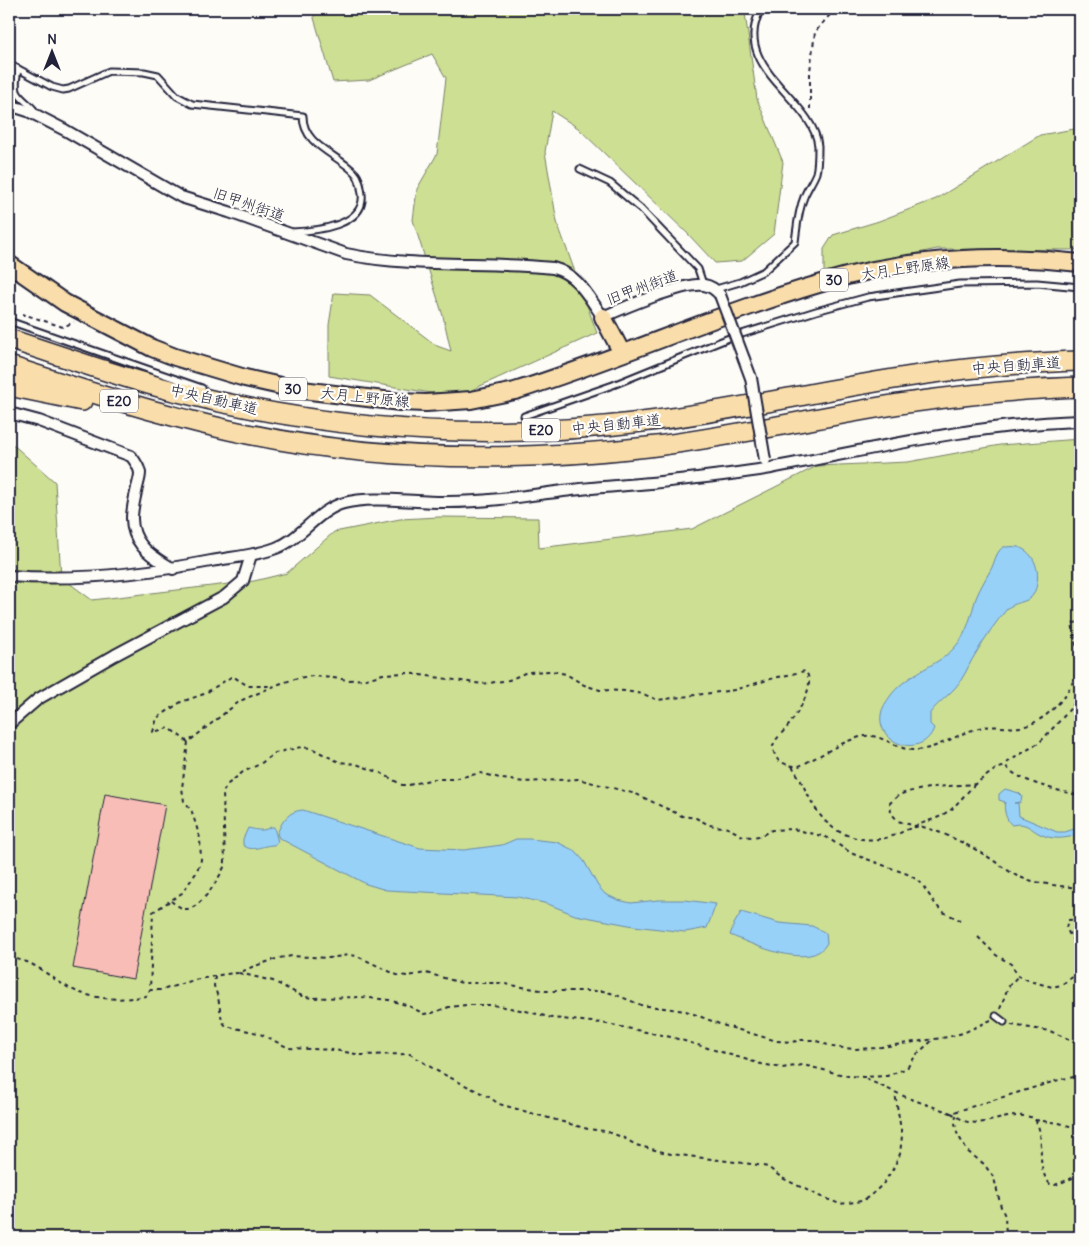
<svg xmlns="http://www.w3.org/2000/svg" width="1089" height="1246" viewBox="0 0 1089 1246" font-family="Delius,'Klee One',sans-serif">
<rect width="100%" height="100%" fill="#fdfcf7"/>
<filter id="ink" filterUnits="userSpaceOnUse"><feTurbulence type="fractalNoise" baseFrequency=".02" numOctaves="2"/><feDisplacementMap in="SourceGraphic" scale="10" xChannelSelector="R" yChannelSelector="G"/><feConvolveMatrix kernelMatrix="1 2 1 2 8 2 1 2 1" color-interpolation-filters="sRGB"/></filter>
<g filter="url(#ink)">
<!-- green -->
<g fill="#cddf93" stroke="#788067">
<path d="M 314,9 L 748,9 L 745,13 L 757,99 L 783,162 L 774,234 L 742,261 L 715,263 L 688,234 L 578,128 L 552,111 L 545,152 L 557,222 L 597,333 L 467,392 L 431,393 L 329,376 L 329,325 L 334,293 L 370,295 L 437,346 L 451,351 L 443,316 L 413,220 L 417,189 L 437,154 L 446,78 L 432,54 L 369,80 L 333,82 L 314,18 Z"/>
<path d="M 1080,128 L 1080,250 L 937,249 L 824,273 L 824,249 L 833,235 L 879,221 L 936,199 L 1040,135 Z"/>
<path d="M 1080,439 L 1080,1237 L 9,1237 L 9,441 L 55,482 L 61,577 L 92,600 L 254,581 L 287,573 L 334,532 L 400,519 L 439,517 L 538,518 L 539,548 L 692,529 L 817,466 L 908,462 L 1000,445 Z"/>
</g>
<!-- water -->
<g fill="#98d1f7" stroke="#698bac">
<path d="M 1003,547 C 1008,547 1013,546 1018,547 C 1038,553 1042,579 1033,595 C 1028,603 1013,602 1007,609 C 995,623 985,638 976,653 C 970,662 967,671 961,680 C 953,693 939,701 930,713 L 930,724 L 934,728 C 923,759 877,745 881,715 C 882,707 887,701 891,695 C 910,671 937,667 955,647 C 968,633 971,614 976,598 C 980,588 985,580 990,571 C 995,563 995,553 1003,547 Z"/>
<path d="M 1005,789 L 1019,793 L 1022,796 L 1021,802 L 1014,803 L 1018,803 L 1019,816 L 1057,832 L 1065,832 L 1080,827 L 1080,834 C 1069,838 1056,840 1045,836 C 1030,831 1029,821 1012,825 C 1006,821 1003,808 1005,802 L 999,800 L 999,794 Z"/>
<path d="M 303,810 L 420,848 L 464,850 L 502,845 L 516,839 L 530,839 L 557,842 L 575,851 L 584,861 L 598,886 L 605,894 L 618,900 L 631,903 L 658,900 L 685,900 L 716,904 L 707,928 L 685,932 L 634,926 L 575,915 L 548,904 L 518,897 L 386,890 L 366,884 L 279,838 L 277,834 C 282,821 288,811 303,810 Z"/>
<path d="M 271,827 L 274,827 L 278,842 L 274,845 C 262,845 252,853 243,845 L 243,839 L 248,828 C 258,830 262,832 271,827 Z"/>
<path d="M 741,912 L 779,923 L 812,926 L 826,933 L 827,943 C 812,972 752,944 730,935 L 734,924 Z"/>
</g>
<!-- building -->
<path fill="#f9bdb7" stroke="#22223b" d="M 105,794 L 165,805 L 133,979 L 73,968 Z"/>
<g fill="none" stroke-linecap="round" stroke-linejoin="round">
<defs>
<g id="service">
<path d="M 9,64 L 52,87 L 63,90 L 69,89 L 109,71 L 144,72 L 158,75 L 177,96 L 192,104 L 303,116 C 303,146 338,154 355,173 C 360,178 361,187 362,194 C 366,226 315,231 292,232"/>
<path d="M 18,69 C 17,76 15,84 17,91 C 20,100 32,104 36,113"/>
<path d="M 580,169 L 610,183 L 641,209 L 698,269 L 703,284"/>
<path d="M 716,289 L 740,282 L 764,271 L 795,242 C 797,227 798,211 804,197 C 807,189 813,181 816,173 C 818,166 818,153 818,146 C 814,99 729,68 761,9"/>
<path d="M 9,321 L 202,388"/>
<path d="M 524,416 L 613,385 L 729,338 L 816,311 L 868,297 L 960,284 L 1037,283 L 1080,287"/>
<path d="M 996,1016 L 1004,1022"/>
</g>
<g id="minor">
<path d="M 9,105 L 28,111 L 65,130 L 181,197 L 229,212 L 346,254 C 414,268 484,261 553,268 C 579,275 588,297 603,317 C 623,308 684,282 704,285 C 711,286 715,289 720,295"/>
<path d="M 744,359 L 751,378"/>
<path d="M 9,413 L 39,421 L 131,456 C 135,461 139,466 140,473 C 140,478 138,483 137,488 C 132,509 127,528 142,546 C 150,556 162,562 173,569"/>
<path d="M 9,576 C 77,581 144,574 211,561 C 233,557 255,556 276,548 C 301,539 317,510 344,503 C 372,495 418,503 448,502 C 487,502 525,496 563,491 C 592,487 621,486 651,483 C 690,479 731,475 771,468 C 873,449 976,424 1080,421"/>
<path d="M 9,724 L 38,699 L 115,655 L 224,597 L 243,581 L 251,555"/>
</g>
<g id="primary">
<path d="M 9,264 L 65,303 L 152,348 L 175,357 L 245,378 L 294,389 L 400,402 L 426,403 L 471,400 L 515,391 C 627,356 734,306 847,276 C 922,257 1004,254 1080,263"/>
<path d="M 603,317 L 622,353"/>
</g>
<g id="motorway">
<path d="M 9,339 C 62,356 116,376 170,390 C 327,431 481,442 642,422 C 751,409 857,381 966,369 C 1004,365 1042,362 1080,361"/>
<path d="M 9,366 C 82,390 154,413 229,430 C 366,461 508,463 648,447 C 734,437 820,416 906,403 C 964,395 1022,389 1080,387"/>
<path d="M 9,386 L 82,401"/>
</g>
</defs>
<!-- service casing -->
<use href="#service" stroke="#22223b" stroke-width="9"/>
<!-- minor casing -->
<use href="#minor" stroke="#22223b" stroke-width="14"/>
<!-- primary casing -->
<use href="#primary" stroke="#22223b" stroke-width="20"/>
<!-- motorway casing -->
<use href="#motorway" stroke="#22223b" stroke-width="22"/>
<!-- path -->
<g stroke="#22223b" stroke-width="2" stroke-dasharray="4 4" stroke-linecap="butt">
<path d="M 810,109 L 810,71 L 815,32 L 835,9"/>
<path d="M 23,316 L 23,314 L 63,327 L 74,322"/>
<path d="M 1080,696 L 1065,715 L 1040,742 L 1008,762 L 1006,766 C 1014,780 1064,793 1080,795"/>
<path d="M 188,742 L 169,728 L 153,732 L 157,718 L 181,702 L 204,694 L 231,677 L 234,677 L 248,686 L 272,686"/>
<path d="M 792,766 C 808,789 813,818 840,832 C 858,841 877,842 895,835 C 906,831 912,825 923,827 C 945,833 966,844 985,855 C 996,862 1006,870 1017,876 C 1037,884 1059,886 1080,888"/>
<path d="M 975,784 L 952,809 L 939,817 L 915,826 L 898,821 L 891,813 L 890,803 L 899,795 L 907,792 L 934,787 L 975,784 L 996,769 L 1006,766"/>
<path d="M 171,901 C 175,904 180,908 185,909 C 200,911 220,877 225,865 L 223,792 L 228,784 L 243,772 L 260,764 L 275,753 L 301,747 L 311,748 L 339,762 L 356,764 L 381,773 L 402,785 L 409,785 L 433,779 L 452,779 L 481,773 L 503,779 L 524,782 L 578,779 L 636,794 L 682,816 L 696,818 L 709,825 L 728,828 L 743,836 L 752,837 L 760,836 L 772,830 L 793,829 L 826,837 L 853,854 L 910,875 L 921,883 L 936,905 L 943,912 L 960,920"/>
<path d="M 1080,919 L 1068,920 L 1066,928 L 1080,953"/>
<path d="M 978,937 L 996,955 L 1011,964 L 1018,976 L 1033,982 L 1052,987 L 1061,985 L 1080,972"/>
<path d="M 9,957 C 15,959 21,960 27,962 C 46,970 61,987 81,993 C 101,1000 126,1000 146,996 L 150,990"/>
<path d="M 239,973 L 273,981 L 302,996 L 312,998 L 361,997 L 389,1000 L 409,1006 L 424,1014 L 432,1013 L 449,1007 L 467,1005 L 493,1005 L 526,1011 L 552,1018 L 602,1023 L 671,1037 L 761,1064 L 782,1068 L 803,1065 L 848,1076 L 863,1077 L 887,1076 L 907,1068 L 917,1054 L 934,1039"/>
<path d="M 215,976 L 214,986 L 218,997 L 222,1021 L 226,1026 L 258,1033 L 289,1048 L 335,1050 L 361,1055 L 410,1054 L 437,1071 L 489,1097 L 499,1104 L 588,1129 L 605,1131 L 622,1137 L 636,1145 L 671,1154 L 752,1164 L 768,1167 L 782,1178 L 819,1196 L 840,1204 L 862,1201 L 870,1196 L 883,1184 L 893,1169 L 900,1154 L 902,1136 L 895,1093"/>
<path d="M 1000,1009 L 1008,987 L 1018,976"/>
<path d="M 991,1020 L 963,1033 L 948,1037 L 875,1048 L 855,1049 L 833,1047 L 814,1040 L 801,1040 L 792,1042 L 777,1041 L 722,1025 L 686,1011 L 641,1005 L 614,994 L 603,991 L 546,991 L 499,983 L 462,983 L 426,973 L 408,976 L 397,975 L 357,956 L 349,955 L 329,958 L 292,956 L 279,958 L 252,967 L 239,973 L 225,974 L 194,980 L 162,990 L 150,990 L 153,912 L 182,893 L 196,873 L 201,860 L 200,838 L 192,812 L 184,801 L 182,788 L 188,742 L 240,701 L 279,684 L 298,678 L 314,676 L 350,680 L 366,679 L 383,674 L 407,673 L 482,684 L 509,680 L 527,672 L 552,671 L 566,674 L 584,685 L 600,690 L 625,691 L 643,694 L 658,700 L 734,690 L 774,678 L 805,671 C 817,683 799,711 791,722 C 787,729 775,738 773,746 C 772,750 776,757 778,760 C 783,764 793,767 799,766 C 804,764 809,761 813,759 C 829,751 847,739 865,736 C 883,734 896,750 915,750 C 937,750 958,733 979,728 C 992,724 1006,729 1020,727 C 1047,724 1081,685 1078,657 C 1077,646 1074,634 1072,623 L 1080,622"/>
<path d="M 1011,1025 L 1050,1031 L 1080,1044"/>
<path d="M 866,1079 L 908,1098 L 951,1113 L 1062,1079 L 1080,1076"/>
<path d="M 951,1113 C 956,1115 962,1121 968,1122 C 990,1126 1011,1110 1034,1118 C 1048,1138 1033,1165 1050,1184 L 1055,1185 L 1080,1175"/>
<path d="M 956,1115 L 955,1123 L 957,1133 L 967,1151 L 984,1164 L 994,1178 L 1001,1207 L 1005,1216 L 1006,1237"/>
<path d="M 1035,1120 L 1059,1123 L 1080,1129"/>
</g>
<!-- service -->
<use href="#service" stroke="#fdfcf7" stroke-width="5"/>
<!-- minor -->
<use href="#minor" stroke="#fdfcf7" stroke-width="10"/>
<!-- primary -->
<use href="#primary" stroke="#f9deab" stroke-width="16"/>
<!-- motorway -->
<use href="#motorway" stroke="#f9deab" stroke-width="19"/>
<defs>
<g id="minor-bridge">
<path d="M 720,295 L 744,359"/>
<path d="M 751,378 L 765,460"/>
</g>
</defs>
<!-- minor-bridge casing -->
<use href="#minor-bridge" stroke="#22223b" stroke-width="14" stroke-linecap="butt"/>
<!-- minor-bridge -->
<use href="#minor-bridge" stroke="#fdfcf7" stroke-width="10"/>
</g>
</g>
<g text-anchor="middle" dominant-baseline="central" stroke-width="4.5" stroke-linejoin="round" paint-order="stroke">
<!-- shield labels -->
<g fill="#fdfcf7" stroke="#646373" stroke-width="1">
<rect x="820" y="268.5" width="28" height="23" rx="4"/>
<rect x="279" y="377.5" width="28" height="23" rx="4"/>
<rect x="100" y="389.5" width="38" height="23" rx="4"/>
<rect x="522" y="418.5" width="38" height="23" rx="4"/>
</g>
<g font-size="14" font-weight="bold" fill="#22223b">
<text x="834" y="280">30</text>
<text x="293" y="389">30</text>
<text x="119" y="401">E20</text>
<text x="541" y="430">E20</text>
</g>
<!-- street labels -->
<g font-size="15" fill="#22223b" stroke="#fdfcf7">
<text transform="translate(249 204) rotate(19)">旧甲州街道</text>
<text transform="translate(905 268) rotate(-8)">大月上野原線</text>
<text transform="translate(642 287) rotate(-20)">旧甲州街道</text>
<text transform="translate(1016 365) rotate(-4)">中央自動車道</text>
<text transform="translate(365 397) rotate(6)">大月上野原線</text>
<text transform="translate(214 399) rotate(13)">中央自動車道</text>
<text transform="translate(616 424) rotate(-6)">中央自動車道</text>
</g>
</g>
<!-- margin -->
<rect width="1089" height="1246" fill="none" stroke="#fdfcf7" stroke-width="30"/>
<rect x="15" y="15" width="1059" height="1216" fill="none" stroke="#22223b" stroke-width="2" filter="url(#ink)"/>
<!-- north arrow -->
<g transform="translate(52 52)" stroke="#fdfcf7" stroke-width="4" paint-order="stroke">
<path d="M0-4L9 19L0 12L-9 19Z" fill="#22223b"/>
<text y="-8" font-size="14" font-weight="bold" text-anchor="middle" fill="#22223b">N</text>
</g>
</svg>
